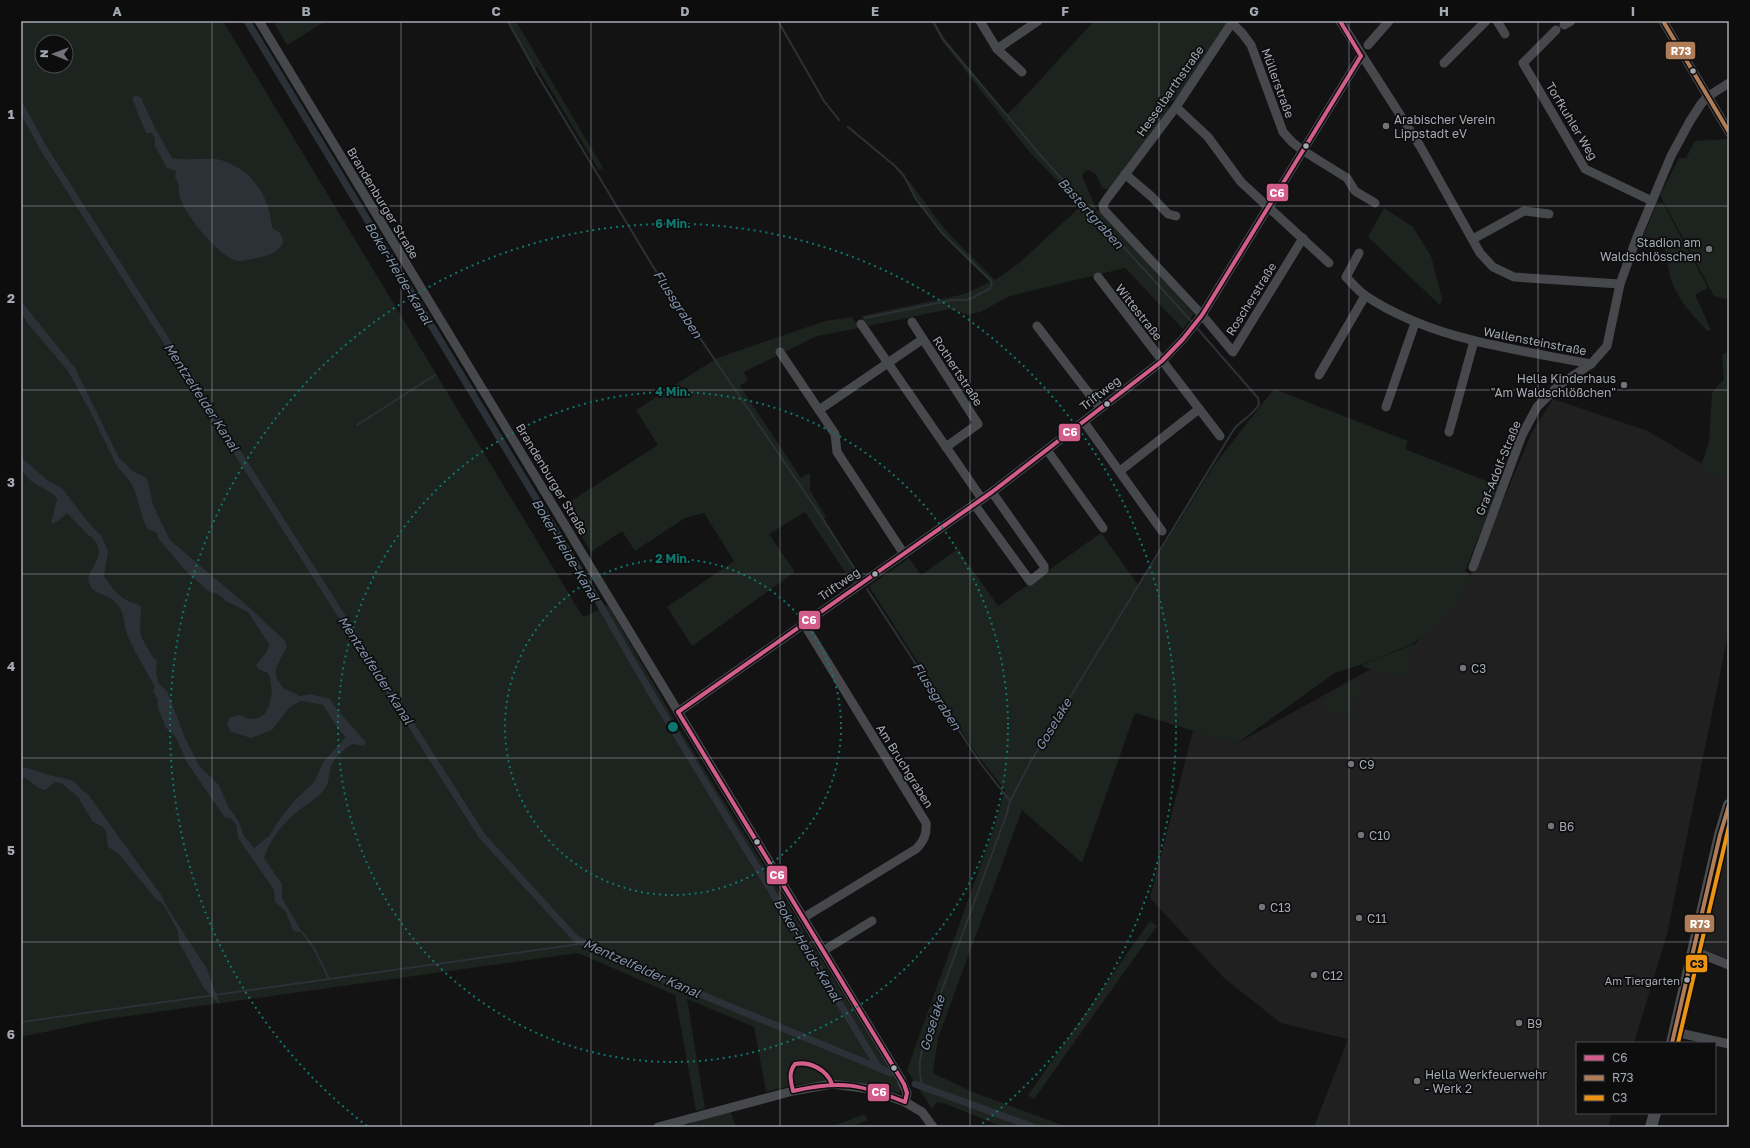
<svg xmlns="http://www.w3.org/2000/svg" width="1750" height="1148" viewBox="0 0 1750 1148" font-family="'Golos Text',sans-serif">
<rect width="100%" height="100%" fill="#131313"/>
<!-- built -->
<g fill="#202021">
<path d="M 1553,399 L 1648,431 L 1729,480 L 1729,630 L 1667,934 L 1634,1043 L 1577,1043 L 1577,1113 L 1612,1113 L 1608,1127 L 1316,1127 L 1348,1039 L 1281,1023 L 1224,978 L 1150,898 L 1194,727 L 1236,744 L 1414,645 L 1465,591 L 1532,432 Z"/>
<path d="M 1729,829 L 1729,959 L 1703,950 L 1702,945 Z"/>
</g>
<!-- green -->
<g fill="#1d231e" fill-rule="evenodd">
<path d="M 21,21 L 223,21 L 583,617 L 608,605 L 683,735 L 900,1086 L 900,1093 L 840,1081 L 797,1084 L 766,1092 L 754,1027 L 687,999 L 705,1108 L 696,1111 L 675,995 L 578,953 L 107,1019 L 21,1037 ZM 42,42 L 66,42 L 66,66 L 42,66 Z"/>
<path d="M 273,21 L 326,21 L 287,45 Z"/>
<path d="M 506,21 L 516,21 L 603,168 L 599,170 L 537,67 L 533,69 Z"/>
<path d="M 931,21 L 933,21 L 943,39 L 1006,115 L 1019,103 L 1094,21 L 1228,21 L 1177,99 L 1171,101 L 1168,105 L 1170,111 L 1110,190 L 1102,188 L 1096,174 L 1089,170 L 1085,171 L 1082,176 L 1097,211 L 1101,212 L 1194,314 L 1183,329 L 1125,268 L 1010,296 L 980,312 L 968,315 L 950,309 L 868,326 L 861,316 L 965,294 L 991,281 L 942,233 L 916,199 L 904,176 L 895,166 C 914,183 928,209 945,229 C 961,247 978,263 995,280 L 1018,264 L 1081,206 L 1026,148 L 942,41 Z"/>
<path d="M 1727,139 L 1729,143 L 1729,298 L 1725,299 L 1714,296 L 1660,195 L 1679,158 L 1686,158 L 1695,141 Z"/>
<path d="M 1657,203 L 1663,203 L 1708,288 L 1695,295 L 1711,330 L 1707,331 C 1698,320 1685,308 1678,295 C 1674,288 1670,278 1669,271 C 1665,250 1668,239 1643,237 Z"/>
<path d="M 1384,208 L 1413,227 L 1431,256 L 1442,299 L 1440,305 L 1368,237 Z"/>
<path d="M 852,317 L 859,328 L 817,336 L 744,372 L 748,380 L 740,386 L 801,478 L 810,473 L 810,490 L 826,517 L 823,519 L 861,579 L 853,584 L 805,512 L 769,534 L 795,572 L 692,646 L 667,607 L 734,561 L 704,513 L 685,518 L 635,551 L 622,531 L 591,552 L 563,506 L 658,445 L 636,410 L 717,358 L 825,321 Z"/>
<path d="M 1729,352 L 1729,486 L 1729,480 L 1699,471 L 1709,442 L 1712,393 L 1724,379 L 1722,355 Z"/>
<path d="M 1274,389 L 1408,441 L 1405,449 L 1499,486 L 1465,571 L 1472,577 L 1456,607 L 1439,624 L 1412,644 L 1377,659 L 1335,673 L 1236,744 L 1135,713 L 1082,863 L 1022,810 L 938,1038 L 933,1073 L 970,1091 L 1067,1127 L 1003,1127 L 946,1104 L 937,1102 L 932,1109 L 907,1070 L 994,828 L 1005,790 L 978,756 L 869,586 L 909,558 L 921,575 L 958,549 L 998,606 L 1101,533 L 1139,586 L 1215,464 Z"/>
<path d="M 1412,645 L 1414,645 L 1404,676 L 1399,678 L 1363,667 L 1362,665 Z"/>
<path d="M 1356,680 L 1362,682 L 1352,718 L 1326,709 L 1321,701 L 1344,685 Z"/>
<path d="M 1150,921 L 1157,926 L 1034,1099 L 1028,1095 Z"/>
<path d="M 1344,1050 L 1319,1127 L 1314,1127 Z"/>
<path d="M 730,1110 L 736,1127 L 682,1127 L 724,1111 Z"/>
<path d="M 864,1114 L 868,1120 L 851,1127 L 832,1127 Z"/>
</g>
<!-- water -->
<g fill="#2b3137">
<path d="M 136,95 L 141,98 L 155,128 L 172,158 C 188,161 205,157 221,160 C 225,161 229,163 233,165 C 257,177 270,201 272,228 C 285,233 287,245 275,252 C 269,256 246,261 239,261 C 221,260 187,217 181,200 C 177,191 182,189 175,177 L 176,171 L 167,168 L 155,146 L 155,139 L 152,133 L 146,133 L 132,98 Z"/>
<path d="M 21,301 L 75,368 L 119,458 L 133,471 L 145,477 L 148,481 L 153,505 L 170,540 L 250,608 L 285,641 L 287,646 L 276,668 L 276,677 L 283,688 L 300,696 L 310,694 L 330,699 L 338,711 L 366,742 L 364,746 L 352,744 C 344,750 332,759 330,769 C 329,775 329,781 326,787 C 320,797 307,804 298,811 C 283,823 270,840 264,858 L 282,884 L 282,898 L 302,932 L 293,931 L 286,912 L 275,902 L 274,890 L 238,838 L 236,824 L 230,818 L 225,818 L 188,764 L 175,736 L 166,728 L 157,705 L 158,700 L 153,691 L 155,687 C 146,671 136,654 128,637 C 123,625 126,613 116,603 C 106,591 90,597 88,578 C 95,561 106,554 92,537 L 89,536 L 67,513 L 58,521 L 51,524 L 57,499 L 53,494 L 31,481 L 21,470 L 21,457 L 47,480 L 62,488 L 87,521 L 102,537 L 108,551 L 104,576 C 109,584 117,595 126,600 C 131,603 136,603 141,606 L 140,628 L 141,636 L 152,656 L 157,661 L 156,673 L 159,684 L 167,691 L 185,738 L 200,767 L 219,785 L 228,806 L 239,822 L 244,836 L 254,848 L 269,836 L 278,822 L 293,802 L 315,781 L 323,762 L 346,737 L 339,730 L 323,705 L 301,701 L 290,707 L 272,730 L 251,738 L 231,732 L 227,725 L 229,718 L 240,715 C 269,731 277,693 268,673 L 258,669 L 256,665 L 267,652 L 269,644 L 248,612 L 226,601 L 218,594 L 208,591 L 184,569 L 158,538 L 157,533 L 148,529 L 145,525 L 135,491 L 131,483 L 117,466 L 89,409 L 68,371 L 29,325 L 21,313 Z"/>
<path d="M 21,767 C 30,768 37,771 45,774 C 54,777 64,777 73,781 C 79,784 80,791 87,793 L 161,895 L 168,909 L 207,969 L 220,1005 L 204,988 L 179,942 L 178,931 L 163,904 L 155,898 L 119,854 L 108,847 L 106,832 L 103,827 L 93,822 L 78,797 L 61,783 L 55,782 L 45,790 C 35,789 31,778 21,777 Z"/>
</g>
<g fill="none" stroke-linecap="round" stroke-linejoin="round">
<!-- stream -->
<g stroke="#2b3137" stroke-width="2">
<path d="M 508,21 L 537,74 L 666,288 L 823,519 L 861,579"/>
<path d="M 778,21 L 824,101 L 839,120"/>
<path d="M 933,21 L 943,39 L 1041,156 L 1192,322"/>
<path d="M 848,127 L 895,166 L 904,176 L 916,199 L 942,233 L 991,281 L 992,285 L 989,289 L 972,298 L 966,300 L 952,300 L 865,318"/>
<path d="M 357,425 L 435,375"/>
<path d="M 867,589 L 981,764 L 1010,801"/>
<path d="M 302,932 L 314,948 L 329,979"/>
<path d="M 21,1022 L 587,943"/>
<path d="M 923,1087 C 915,1067 923,1047 928,1028 L 1007,813 L 1010,801 L 1031,761 L 1234,429 C 1242,420 1252,415 1259,405 L 1258,398 L 1196,327"/>
</g>
<!-- canal -->
<g stroke="#2b3137" stroke-width="7">
<path d="M 247,21 L 598,601 L 651,693 L 879,1068 L 891,1073"/>
<path d="M 21,107 L 44,149 L 482,836 L 576,939 L 632,966 L 879,1068"/>
<path d="M 915,1084 L 1033,1127"/>
</g>
<!-- minor -->
<g stroke="#47484c" stroke-width="9">
<path d="M 259,21 L 901,1079 L 907,1093 L 905,1102"/>
<path d="M 980,21 L 997,49 L 1022,72"/>
<path d="M 1233,21 L 1176,107 L 1106,200 L 1103,205 L 1104,210 L 1202,315 L 1233,352 L 1303,238"/>
<path d="M 1340,21 L 1420,146 L 1480,253 L 1493,267 L 1514,277 L 1620,284"/>
<path d="M 1497,21 L 1505,34"/>
<path d="M 1663,21 L 1729,132"/>
<path d="M 1232,23 L 1242,33 L 1251,45 L 1283,132 L 1292,142 L 1302,150 L 1347,178 L 1355,191 L 1375,203"/>
<path d="M 1564,25 L 1571,21"/>
<path d="M 1556,30 L 1523,63 L 1585,169 L 1652,201"/>
<path d="M 1368,45 L 1389,21"/>
<path d="M 997,49 L 1038,21"/>
<path d="M 1444,63 L 1486,21"/>
<path d="M 1176,107 L 1208,137 L 1241,182 L 1329,263"/>
<path d="M 1125,174 L 1152,197 L 1168,214 L 1176,216"/>
<path d="M 1473,239 L 1524,211 L 1549,214"/>
<path d="M 1359,253 L 1346,277 C 1352,283 1358,291 1366,296 C 1432,340 1515,349 1591,364"/>
<path d="M 1098,277 L 1220,436"/>
<path d="M 912,322 L 978,424 L 946,447"/>
<path d="M 861,324 L 982,499"/>
<path d="M 1037,326 L 1100,408"/>
<path d="M 780,352 L 835,434 L 837,452 L 904,554"/>
<path d="M 1319,375 L 1365,296"/>
<path d="M 1386,407 L 1415,323"/>
<path d="M 819,410 L 923,339"/>
<path d="M 1084,422 L 1162,531"/>
<path d="M 1449,432 L 1474,341"/>
<path d="M 1047,450 L 1103,528"/>
<path d="M 1120,471 L 1199,409"/>
<path d="M 974,504 L 1030,581 L 1044,570 L 1044,566 L 992,492"/>
<path d="M 1473,567 L 1522,435 L 1537,407 L 1559,385 L 1591,364 L 1607,346 L 1620,284 L 1637,237 L 1671,156 L 1690,121 L 1701,104 L 1707,97 L 1729,83"/>
<path d="M 678,712 L 992,492 L 1162,361 L 1183,339 L 1202,315 L 1361,56"/>
<path d="M 803,918 L 916,849 C 924,841 927,834 926,823 L 804,624"/>
<path d="M 823,951 L 872,921"/>
<path d="M 1694,951 L 1729,965"/>
<path d="M 1675,1032 L 1729,1044"/>
<path d="M 658,1127 L 793,1091 L 832,1084 L 870,1089 L 905,1102 L 922,1112 L 933,1127"/>
</g>
<!-- major -->
<g stroke="#4a4b4d" stroke-width="12">
<path d="M 1672,1043 L 1720,835 L 1729,805"/>
<path d="M 1651,1127 L 1655,1113"/>
</g>
<defs>
<g id="bus-1">
<path d="M 1340,21 L 1361,56"/>
<path d="M 678,712 L 992,492 L 1162,361 L 1183,339 L 1202,315 L 1361,56"/>
<path d="M 678,712 L 904,1084 L 907,1093 L 905,1102 C 860,1084 841,1080 793,1091 C 791,1081 788,1073 795,1064 C 810,1061 827,1070 832,1084"/>
</g>
<g id="bus-2">
<path d="M 1663,21 L 1729,132"/>
<path d="M 1672,1043 L 1720,835 L 1729,805"/>
</g>
<path id="bus-3" d="M 1678,1043 L 1729,826"/>
</defs>
<!-- bus-1 casing -->
<use href="#bus-1" stroke="#0d0d0e" stroke-width="7"/>
<!-- bus-2 casing -->
<use href="#bus-2" stroke="#0d0d0e" stroke-width="7"/>
<!-- bus-3 casing -->
<use href="#bus-3" stroke="#0d0d0e" stroke-width="7"/>
<!-- bus-1 -->
<use href="#bus-1" stroke="#d25d8a" stroke-width="4"/>
<!-- bus-2 -->
<use href="#bus-2" stroke="#b07c57" stroke-width="4"/>
<!-- bus-3 -->
<use href="#bus-3" stroke="#ec9313" stroke-width="4"/>
</g>
<!-- grid -->
<path fill="none" stroke="#a5a9b2" stroke-width="1" stroke-opacity="0.55" d="M 212,21 L 212,1127M 401,21 L 401,1127M 591,21 L 591,1127M 780,21 L 780,1127M 970,21 L 970,1127M 1159,21 L 1159,1127M 1349,21 L 1349,1127M 1538,21 L 1538,1127M 21,206 L 1729,206M 21,390 L 1729,390M 21,574 L 1729,574M 21,758 L 1729,758M 21,942 L 1729,942"/>
<!-- distance rings -->
<g fill="none" stroke="#0f766e" stroke-width="2" stroke-dasharray="2 4">
<circle cx="673" cy="727" r="168"/>
<circle cx="673" cy="727" r="335"/>
<path d="M367 1126A503 503 0 1 1 979 1126"/>
</g>
<!-- markers -->
<g fill="#a5a9b2" stroke="#0d0d0e" stroke-width="1.5">
<circle cx="1693" cy="71" r="3.5"/>
<circle cx="1306" cy="146" r="3.5"/>
<circle cx="1107" cy="404" r="3.5"/>
<circle cx="875" cy="574" r="3.5"/>
<circle cx="757" cy="842" r="3.5"/>
<circle cx="1687" cy="980" r="3.5"/>
<circle cx="894" cy="1068" r="3.5"/>
</g>
<g fill="#72747a" stroke="#0d0d0e" stroke-width="1.5">
<circle cx="1386" cy="126" r="4"/>
<circle cx="1709" cy="249" r="4"/>
<circle cx="1624" cy="385" r="4"/>
<circle cx="1463" cy="668" r="4"/>
<circle cx="1351" cy="764" r="4"/>
<circle cx="1551" cy="826" r="4"/>
<circle cx="1361" cy="835" r="4"/>
<circle cx="1262" cy="907" r="4"/>
<circle cx="1359" cy="918" r="4"/>
<circle cx="1314" cy="975" r="4"/>
<circle cx="1519" cy="1023" r="4"/>
<circle cx="1417" cy="1081" r="4"/>
</g>
<g text-anchor="middle" dominant-baseline="central" stroke-width="3.5" stroke-linejoin="round" paint-order="stroke">
<!-- bus labels -->
<g font-size="11" fill="#a5a9b2" stroke="#0d0d0e" text-anchor="end">
<text x="1680" y="980">Am Tiergarten</text>
</g>
<!-- street labels -->
<g font-size="12" fill="#a5a9b2" stroke="#0d0d0e">
<text transform="translate(1278 83) rotate(70)">Müllerstraße</text>
<text transform="translate(1170 91) rotate(-55)">Hesselbarthstraße</text>
<text transform="translate(1572 121) rotate(59)">Torfkuhler Weg</text>
<text transform="translate(383 203) rotate(59)">Brandenburger Straße</text>
<text transform="translate(1251 299) rotate(-58)">Roscherstraße</text>
<text transform="translate(1139 312) rotate(52)">Wittestraße</text>
<text transform="translate(1535 341) rotate(11)">Wallensteinstraße</text>
<text transform="translate(958 371) rotate(57)">Rothertstraße</text>
<text transform="translate(1100 393) rotate(-38)">Triftweg</text>
<text transform="translate(1498 468) rotate(-68)">Graf-Adolf-Straße</text>
<text transform="translate(552 479) rotate(59)">Brandenburger Straße</text>
<text transform="translate(839 584) rotate(-35)">Triftweg</text>
<text transform="translate(905 766) rotate(58)">Am Bruchgraben</text>
</g>
<!-- poi labels -->
<g font-size="12" fill="#a5a9b2" stroke="#0d0d0e" text-anchor="start">
<text x="1394" y="119">Arabischer Verein<tspan x="1394" dy="14">Lippstadt eV</tspan></text>
<text x="1701" y="242" text-anchor="end">Stadion am<tspan x="1701" dy="14">Waldschlösschen</tspan></text>
<text x="1616" y="378" text-anchor="end">Hella Kinderhaus<tspan x="1616" dy="14">"Am Waldschlößchen"</tspan></text>
<text x="1471" y="668">C3</text>
<text x="1359" y="764">C9</text>
<text x="1559" y="826">B6</text>
<text x="1369" y="835">C10</text>
<text x="1270" y="907">C13</text>
<text x="1367" y="918">C11</text>
<text x="1322" y="975">C12</text>
<text x="1527" y="1023">B9</text>
<text x="1425" y="1074">Hella Werkfeuerwehr<tspan x="1425" dy="14">- Werk 2</tspan></text>
</g>
<!-- water labels -->
<g font-size="13" font-style="italic" fill="#8094aa" stroke="#0d0d0e">
<text transform="translate(1091 213) rotate(48)">Bastertgraben</text>
<text transform="translate(399 273) rotate(59)">Boker-Heide-Kanal</text>
<text transform="translate(678 304) rotate(57)">Flussgraben</text>
<text transform="translate(202 397) rotate(57)">Mentzelfelder Kanal</text>
<text transform="translate(566 550) rotate(59)">Boker-Heide-Kanal</text>
<text transform="translate(376 670) rotate(57)">Mentzelfelder Kanal</text>
<text transform="translate(937 696) rotate(57)">Flussgraben</text>
<text transform="translate(1053 724) rotate(-59)">Goselake</text>
<text transform="translate(808 950) rotate(59)">Boker-Heide-Kanal</text>
<text transform="translate(642 968) rotate(24)">Mentzelfelder Kanal</text>
<text transform="translate(932 1023) rotate(-73)">Goselake</text>
</g>
</g>
<circle cx="673" cy="727" r="6" fill="#0f766e" stroke="#0d0d0e" stroke-width="2"/>
<g font-size="12" text-anchor="middle" font-weight="bold" fill="#0f766e" stroke="#0d0d0e" stroke-width="3.5" stroke-linejoin="round" paint-order="stroke">
<text x="673" y="228">6 Min.</text>
<text x="673" y="396">4 Min.</text>
<text x="673" y="563">2 Min.</text>
</g>
<g stroke="#0d0d0e" stroke-width="1.5">
<rect x="1665" y="41" width="31" height="19" rx="4" fill="#b07c57"/>
<rect x="1266" y="183" width="23" height="19" rx="4" fill="#d25d8a"/>
<rect x="1058" y="423" width="23" height="19" rx="4" fill="#d25d8a"/>
<rect x="798" y="610" width="23" height="20" rx="4" fill="#d25d8a"/>
<rect x="766" y="865" width="22" height="20" rx="4" fill="#d25d8a"/>
<rect x="1684" y="914" width="31" height="19" rx="4" fill="#b07c57"/>
<rect x="1685" y="954" width="23" height="19" rx="4" fill="#ec9313"/>
<rect x="867" y="1083" width="23" height="19" rx="4" fill="#d25d8a"/>
</g>
<g font-size="11" text-anchor="middle" font-weight="bold" fill="#fff">
<text x="1681" y="55">R73</text>
<text x="1277" y="197">C6</text>
<text x="1070" y="436">C6</text>
<text x="809" y="624">C6</text>
<text x="777" y="879">C6</text>
<text x="1700" y="928">R73</text>
<text x="879" y="1096">C6</text>
</g>
<g font-size="11" text-anchor="middle" font-weight="bold" fill="#111">
<text x="1697" y="968">C3</text>
</g>
<!-- border -->
<rect width="1750" height="1148" fill="none" stroke="#0d0d0e" stroke-width="44"/>
<!-- legend -->
<rect x="1576" y="1042" width="140" height="72" fill="#0d0d0e" stroke="#4a4b50"/>
<rect x="1584" y="1055" width="20" height="6" fill="#d25d8a" stroke="#4a4b50"/>
<text x="1612" y="1062" font-size="12" fill="#a5a9b2">C6</text>
<rect x="1584" y="1075" width="20" height="6" fill="#b07c57" stroke="#4a4b50"/>
<text x="1612" y="1082" font-size="12" fill="#a5a9b2">R73</text>
<rect x="1584" y="1095" width="20" height="6" fill="#ec9313" stroke="#4a4b50"/>
<text x="1612" y="1102" font-size="12" fill="#a5a9b2">C3</text>
<!-- north arrow -->
<g transform="translate(54 54) rotate(271)"><circle r="19" fill="#0d0d0e" stroke="#4a4b50"/>
<path d="M0-3L7 15L0 10L-7 15Z" fill="#72747a"/>
<text y="-6" font-size="11" font-weight="bold" text-anchor="middle" fill="#a5a9b2">N</text>
</g>
<rect x="22" y="22" width="1706" height="1104" fill="none" stroke="#a5a9b2" stroke-width="1.5"/>
<g font-size="13" text-anchor="middle" font-weight="bold" fill="#a5a9b2">
<text x="117" y="16">A</text>
<text x="306" y="16">B</text>
<text x="496" y="16">C</text>
<text x="685" y="16">D</text>
<text x="875" y="16">E</text>
<text x="1065" y="16">F</text>
<text x="1254" y="16">G</text>
<text x="1444" y="16">H</text>
<text x="1633" y="16">I</text>
<text x="11" y="119">1</text>
<text x="11" y="303">2</text>
<text x="11" y="487">3</text>
<text x="11" y="671">4</text>
<text x="11" y="855">5</text>
<text x="11" y="1039">6</text>
</g>
</svg>
